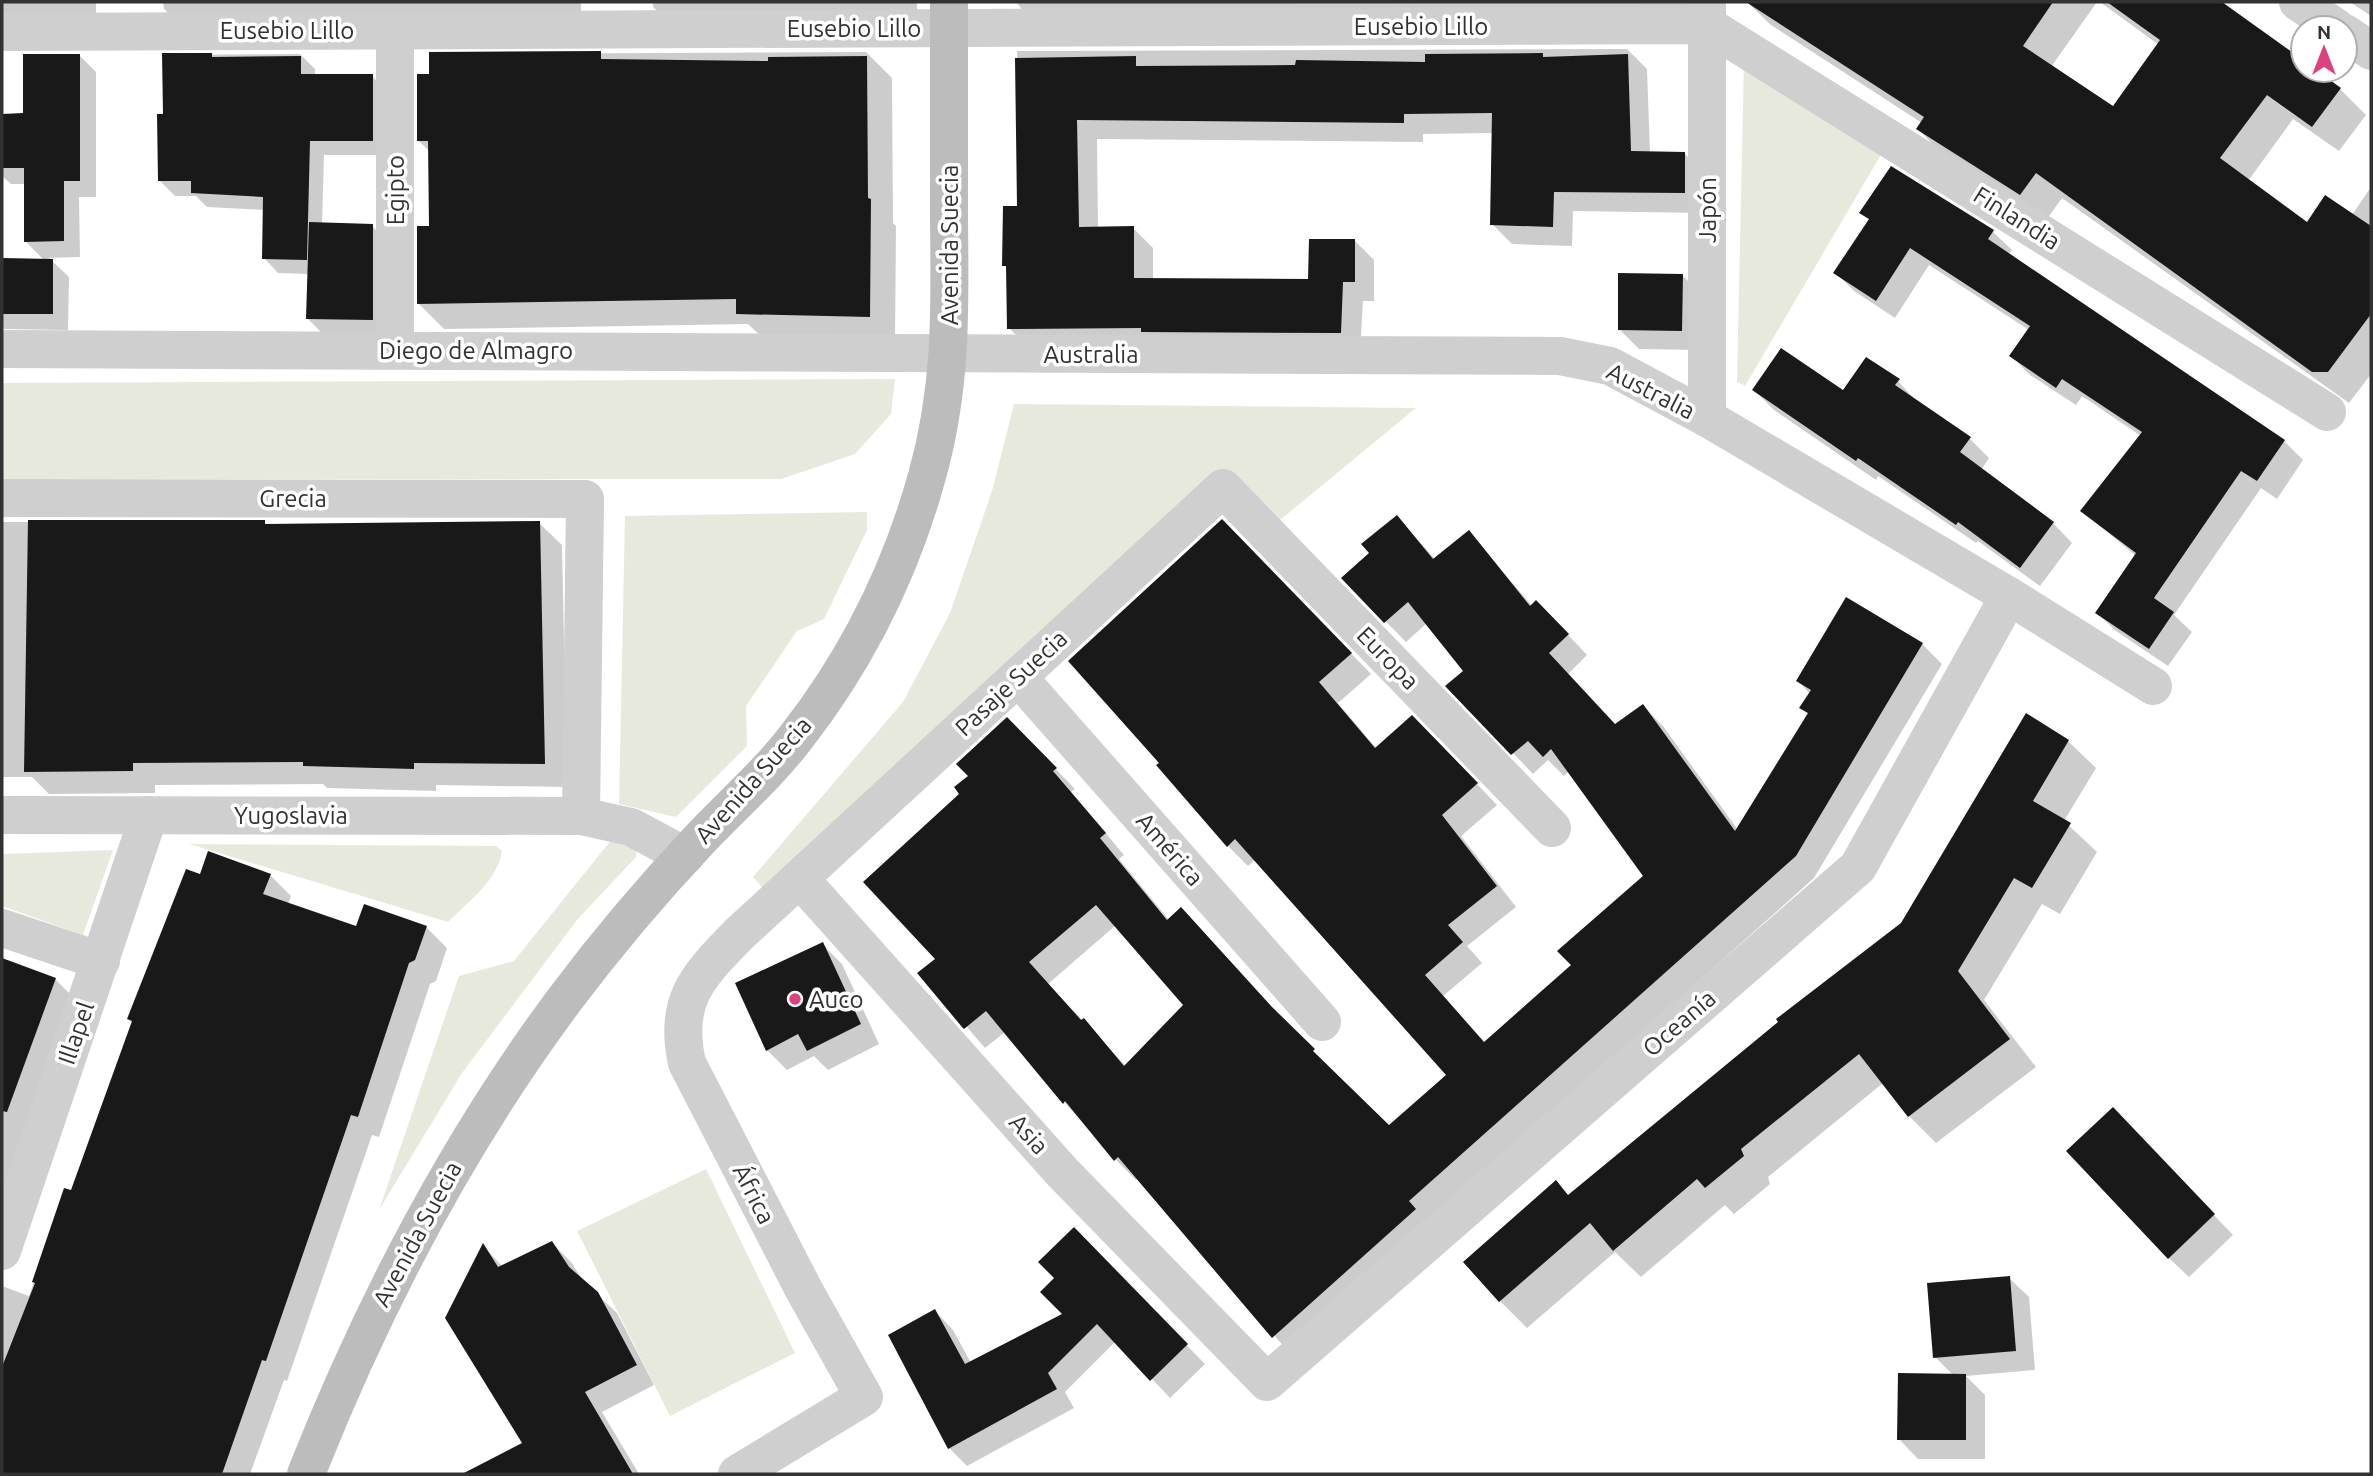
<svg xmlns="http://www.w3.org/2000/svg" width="2373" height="1476" viewBox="0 0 2373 1476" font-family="Ubuntu,sans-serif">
<rect width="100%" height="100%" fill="#fff"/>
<!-- green -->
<g fill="#e7e9dc">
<path d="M 1744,61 L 1882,153 L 1745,386 L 1737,382 Z"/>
<path d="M 895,379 L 891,414 L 855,454 L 781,479 L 2,479 L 2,383 Z"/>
<path d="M 1014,404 L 1416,408 L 1274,525 L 1212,477 L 771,897 L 753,877 L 903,702 L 950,613 L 992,491 Z"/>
<path d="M 867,512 L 867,530 L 824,619 L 797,631 L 746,706 L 747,746 L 676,817 L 619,804 L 625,516 Z"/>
<path d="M 616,834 L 637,846 L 636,857 L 577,920 L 462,1073 L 379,1210 L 459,976 L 514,961 Z"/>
<path d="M 189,844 L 496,846 L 502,851 C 498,880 468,902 448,922 Z"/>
<path d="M 113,850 L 83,935 L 2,906 L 2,854 Z"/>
<path d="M 706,1169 L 795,1353 L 670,1416 L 577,1231 Z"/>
</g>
<!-- shadow -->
<g fill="#0003" fill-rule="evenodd">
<path d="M 2,2 L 96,2 L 96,26 L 2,16 Z"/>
<path d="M 163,2 L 581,2 L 581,27 L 184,29 L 164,9 Z"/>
<path d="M 653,2 L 917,2 L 917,16 L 672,25 L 653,7 Z"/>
<path d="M 1016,2 L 1708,2 L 1708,7 L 1033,23 Z"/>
<path d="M 1747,2 L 2097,2 L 2051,67 L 2113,109 L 2159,45 L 2100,2 L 2207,2 L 2303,62 L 2303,70 L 2313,70 L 2340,89 L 2366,115 L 2339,151 L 2293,119 L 2248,181 L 2307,224 L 2352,215 L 2371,187 L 2371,374 L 2349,403 L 2062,198 L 2047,219 L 1943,155 L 1918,129 L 1922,123 L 1771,25 Z"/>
<path d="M 2350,2 L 2371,2 L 2371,16 Z"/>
<path d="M 1627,49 L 1647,69 L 1650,153 L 1684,153 L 1704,173 L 1704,213 L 1573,211 L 1572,246 L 1512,244 L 1492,224 L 1493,133 L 1423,134 L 1423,142 L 1097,139 L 1098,228 L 1133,228 L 1153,248 L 1153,280 L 1310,281 L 1354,240 L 1374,260 L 1374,301 L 1363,301 L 1360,352 L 1029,348 L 1009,328 L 1008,269 L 1004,265 L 1019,208 L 1017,51 Z"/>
<path d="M 866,52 L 892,78 L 893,223 L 896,226 L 895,342 L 764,339 L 748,324 L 444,329 L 419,304 L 431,228 L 430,152 L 419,141 L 431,76 L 431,54 Z"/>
<path d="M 300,54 L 315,69 L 315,76 L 372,76 L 387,91 L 387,155 L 324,155 L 322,225 L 372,226 L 392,246 L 392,339 L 327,338 L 307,318 L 309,274 L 278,273 L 264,258 L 265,210 L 207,207 L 196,196 L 175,196 L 160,181 L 165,116 L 164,55 Z"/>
<path d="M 79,55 L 96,72 L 96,197 L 79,197 L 80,257 L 49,258 L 69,277 L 68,330 L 2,329 L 2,259 L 45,261 L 25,241 L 25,184 L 11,184 L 2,176 L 2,116 L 25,115 Z"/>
<path d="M 1892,168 L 1993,232 L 2012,250 L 2008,255 L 2284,441 L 2303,460 L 2277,499 L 2261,488 L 2174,615 L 2192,632 L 2168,666 L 2116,631 L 2097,613 L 2136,556 L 2082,511 L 2141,436 L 2082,396 L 2076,405 L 2030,375 L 2011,356 L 2029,330 L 1929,265 L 1895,318 L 1854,291 L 1835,272 L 1870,221 L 1862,213 Z"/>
<path d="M 1682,275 L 1702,295 L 1701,350 L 1639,349 L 1619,329 Z"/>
<path d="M 1898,381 L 1917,402 L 1970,439 L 1989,458 L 1981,470 L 2053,523 L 2072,543 L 2040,586 L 1978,541 L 1976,543 L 1878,476 L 1876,480 L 1774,410 L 1754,390 L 1844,393 Z"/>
<path d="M 1397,517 L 1435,559 L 1469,532 L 1532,606 L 1556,622 L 1587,655 L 1568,674 L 1616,726 L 1643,706 L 1663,726 L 1738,830 L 1809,715 L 1802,708 L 1810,694 L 1798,681 L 1922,644 L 1942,664 L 1814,878 L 1428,1223 L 1293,1357 L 1138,1178 L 1136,1180 L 1116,1160 L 1064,1102 L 1005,1032 L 985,1048 L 920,973 L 937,959 L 961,794 L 1007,719 L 1075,789 L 1071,792 L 1124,855 L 1119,859 L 1169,920 L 1287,1025 L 1389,1127 L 1448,1075 L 1256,859 L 1248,866 L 1228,846 L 1242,541 L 1371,674 L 1338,703 L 1377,749 L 1433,738 L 1497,805 L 1461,836 L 1516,907 L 1467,946 L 1482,963 L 1443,996 L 1485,1043 L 1573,966 L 1645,876 L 1569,771 L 1564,776 L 1548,760 L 1533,774 L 1513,753 L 1465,671 L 1427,623 L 1406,642 L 1343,578 L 1371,554 ZM 1116,925 L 1186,1006 L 1126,1066 L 1048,984 Z"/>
<path d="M 2,522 L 264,522 L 267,525 L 539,523 L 562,545 L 567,787 L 436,785 L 436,791 L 327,788 L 323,784 L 155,785 L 155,793 L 49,794 L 32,777 L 2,777 Z"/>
<path d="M 2026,716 L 2068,741 L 2096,768 L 2064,821 L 2097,852 L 2060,914 L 2042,904 L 1984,1000 L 2036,1067 L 1936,1143 L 1909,1116 L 1883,1083 L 1768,1177 L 1770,1184 L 1734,1214 L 1725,1205 L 1641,1277 L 1615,1252 L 1527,1328 L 1500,1301 L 1556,1183 L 1569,1196 L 1902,924 Z"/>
<path d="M 270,875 L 291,896 L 288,904 L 357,929 L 426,927 L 447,948 L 436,981 L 430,984 L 379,1137 L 372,1135 L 287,1381 L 284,1380 L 250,1474 L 2,1474 L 2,1286 L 29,1296 L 66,1190 L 72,1193 L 133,1023 L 129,1019 L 201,877 Z"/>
<path d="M 822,944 L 842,964 L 879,1044 L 828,1070 L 814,1056 L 787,1070 L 767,1050 Z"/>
<path d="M 2,960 L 55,979 L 76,1000 L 2,1208 Z"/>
<path d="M 2132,1129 L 2233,1235 L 2189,1277 L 2169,1258 Z"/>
<path d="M 1074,1230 L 1205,1364 L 1170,1398 L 1116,1341 L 1065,1392 L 1074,1408 L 967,1466 L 949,1448 L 935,1311 L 953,1330 L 971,1363 L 1065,1315 L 1056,1278 Z"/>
<path d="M 552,1243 L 571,1262 L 584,1282 L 617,1313 L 654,1385 L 602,1412 L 639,1474 L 470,1474 L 524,1444 L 483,1246 L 503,1267 Z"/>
<path d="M 2009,1278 L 2029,1297 L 2035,1370 L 1966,1376 L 1985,1395 L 1985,1459 L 1918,1459 L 1899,1439 L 1953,1375 L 1935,1357 Z"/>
</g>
<!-- building -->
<g fill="#191919" fill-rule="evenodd">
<path d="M 1746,2 L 2053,2 L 2023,46 L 2113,106 L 2160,40 L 2107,2 L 2222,2 L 2303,60 L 2303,70 L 2316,70 L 2341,88 L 2312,127 L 2267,95 L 2220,158 L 2307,222 L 2325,195 L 2371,226 L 2371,314 L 2328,372 L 2312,372 L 2036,173 L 2020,195 L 1916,129 L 1924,117 Z"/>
<path d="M 601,51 L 601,59 L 768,61 L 768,57 L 867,56 L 868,198 L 871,199 L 870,317 L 736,314 L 736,299 L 417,304 L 417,226 L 429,226 L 428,141 L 417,141 L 417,74 L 429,74 L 429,52 Z"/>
<path d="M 162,53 L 212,53 L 212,57 L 301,56 L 301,74 L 373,74 L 373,141 L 310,141 L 307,260 L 262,259 L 263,197 L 191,193 L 191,181 L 158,181 L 157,114 L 163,114 Z"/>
<path d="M 1543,53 L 1543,57 L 1628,54 L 1631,151 L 1685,152 L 1685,193 L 1554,192 L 1553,227 L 1490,225 L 1492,113 L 1404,114 L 1404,123 L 1077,120 L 1079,227 L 1134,226 L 1134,278 L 1308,279 L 1309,239 L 1355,239 L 1355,282 L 1343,282 L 1341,333 L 1141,332 L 1141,328 L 1007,329 L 1006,266 L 1002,266 L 1003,206 L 1017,206 L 1015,58 L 1136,56 L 1136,66 L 1295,65 L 1296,60 L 1425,62 L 1425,54 Z"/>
<path d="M 23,54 L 80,54 L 80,181 L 64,181 L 64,241 L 24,242 L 24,168 L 2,168 L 2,114 L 23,113 Z"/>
<path d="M 1891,166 L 1994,230 L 1988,239 L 2285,440 L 2257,481 L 2241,471 L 2154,598 L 2174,612 L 2149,649 L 2095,613 L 2136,553 L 2080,511 L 2142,432 L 2062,379 L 2056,388 L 2009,356 L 2030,326 L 1910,248 L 1876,301 L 1833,273 L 1869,219 L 1859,213 Z"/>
<path d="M 309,222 L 373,224 L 373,320 L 306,319 Z"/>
<path d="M 2,258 L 53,259 L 53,314 L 2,314 Z"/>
<path d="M 1618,273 L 1683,274 L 1682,331 L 1618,330 Z"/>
<path d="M 1781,348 L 1843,390 L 1866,357 L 1900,379 L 1895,385 L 1971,437 L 1960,452 L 2054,522 L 2020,568 L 1958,522 L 1956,525 L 1858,458 L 1856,461 L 1752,390 Z"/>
<path d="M 1397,515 L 1433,559 L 1469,530 L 1530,606 L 1536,600 L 1569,634 L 1549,653 L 1615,724 L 1643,704 L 1735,831 L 1808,713 L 1799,708 L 1811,690 L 1796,681 L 1846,597 L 1923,643 L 1796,856 L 1409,1201 L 1416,1209 L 1272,1338 L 1118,1157 L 1114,1161 L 1065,1101 L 1063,1104 L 986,1011 L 964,1029 L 962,1027 L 917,973 L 935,959 L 863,882 L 959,794 L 954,787 L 968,776 L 956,764 L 1007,717 L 1057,768 L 1053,771 L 1106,833 L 1100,838 L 1167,920 L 1181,907 L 1272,1007 L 1315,1049 L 1313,1051 L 1389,1125 L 1446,1075 L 1235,839 L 1227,847 L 1156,765 L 1159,763 L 1068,661 L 1222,519 L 1352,653 L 1319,682 L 1375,748 L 1412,715 L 1478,783 L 1442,815 L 1497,886 L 1448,925 L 1463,942 L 1425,975 L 1484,1042 L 1571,965 L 1557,951 L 1643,876 L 1551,749 L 1543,757 L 1528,741 L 1511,755 L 1445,686 L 1463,671 L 1408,602 L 1384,623 L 1341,578 L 1369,553 L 1361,544 ZM 1096,905 L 1183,1005 L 1124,1066 L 1084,1018 L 1081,1020 L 1029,962 Z"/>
<path d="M 28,520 L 265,520 L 265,524 L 540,521 L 545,764 L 414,763 L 414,769 L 303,766 L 303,762 L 133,763 L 133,771 L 24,772 Z"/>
<path d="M 2026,713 L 2069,740 L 2033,801 L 2071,823 L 2032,888 L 2014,878 L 1958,971 L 2010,1039 L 1908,1117 L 1859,1054 L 1741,1149 L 1744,1156 L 1705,1188 L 1697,1179 L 1613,1251 L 1590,1223 L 1499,1302 L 1463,1262 L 1556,1180 L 1568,1195 L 1778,1022 L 1776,1019 L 1901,923 Z"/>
<path d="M 208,851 L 271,874 L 263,894 L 356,926 L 364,904 L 427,926 L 415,960 L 409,963 L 358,1117 L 351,1115 L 266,1361 L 262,1360 L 222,1474 L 2,1474 L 2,1367 L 35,1283 L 32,1282 L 64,1188 L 71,1190 L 132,1021 L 127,1019 L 186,869 L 200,874 Z"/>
<path d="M 823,942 L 861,1024 L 807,1051 L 798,1034 L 766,1051 L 735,983 Z"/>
<path d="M 2,958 L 56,978 L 7,1112 L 2,1111 Z"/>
<path d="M 2113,1107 L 2215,1214 L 2168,1259 L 2066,1151 Z"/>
<path d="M 1074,1227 L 1188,1344 L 1150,1381 L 1097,1324 L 1048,1373 L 1057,1389 L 948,1449 L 888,1335 L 935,1309 L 965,1364 L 1062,1314 L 1040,1292 L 1054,1278 L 1038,1262 Z"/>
<path d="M 552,1241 L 569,1267 L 598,1292 L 637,1365 L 585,1392 L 633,1474 L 462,1474 L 522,1443 L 445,1318 L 483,1243 L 498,1267 Z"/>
<path d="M 2010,1276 L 2016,1351 L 1933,1358 L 1927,1283 Z"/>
<path d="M 1898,1373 L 1966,1374 L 1966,1440 L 1897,1440 Z"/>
</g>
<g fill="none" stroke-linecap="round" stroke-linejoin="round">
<!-- street -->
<g stroke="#cfcfcf" stroke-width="38">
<path d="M 2298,2 L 2337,28"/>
<path d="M 1707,4 L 1707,418"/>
<path d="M 395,30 L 395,349"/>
<path d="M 2,32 L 1707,25 L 2327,412"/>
<path d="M 2345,33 L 2371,51"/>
<path d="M 2,349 L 1560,356 L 1610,366 L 1707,418 L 2009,596 L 2153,686"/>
<path d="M 2,498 L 585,499 L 581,816"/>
<path d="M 1018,677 L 1322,1022"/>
<path d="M 2,815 L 581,816 L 631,827 L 685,856"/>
<path d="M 800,879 L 1063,1173 L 1267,1382 L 1858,867 L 2009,596"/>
<path d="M 2,928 L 101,961"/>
<path d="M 2,1251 L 149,815"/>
<path d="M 737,1474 L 864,1397 L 804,1290 L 687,1063 C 673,1000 698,976 739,934 L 1223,488 L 1552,828"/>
</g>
<!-- secondary -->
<path stroke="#bcbcbc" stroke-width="38" d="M 306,1474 C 373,1305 456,1145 565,999 C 607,943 652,890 700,839 C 732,805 769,773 797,736 C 857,659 901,570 927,476 C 952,387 950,310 949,219 C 949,147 949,74 949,2"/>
</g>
<!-- markers -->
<circle fill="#dd417f" stroke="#fff" stroke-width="2.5" cx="795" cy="999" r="7"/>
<g text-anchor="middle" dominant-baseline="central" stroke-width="7" stroke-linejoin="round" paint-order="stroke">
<!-- street labels -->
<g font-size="24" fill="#323232" stroke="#fff">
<text x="1421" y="26">Eusebio Lillo</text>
<text x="854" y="28">Eusebio Lillo</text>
<text x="287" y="30">Eusebio Lillo</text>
<text transform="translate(395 190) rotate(-90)">Egipto</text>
<text transform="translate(1707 210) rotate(-90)">Japón</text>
<text transform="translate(2017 218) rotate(32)">Finlandia</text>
<text transform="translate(949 245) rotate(-90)">Avenida Suecia</text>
<text x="476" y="350">Diego de Almagro</text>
<text x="1091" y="354">Australia</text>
<text transform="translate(1651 391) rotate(27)">Australia</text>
<text x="293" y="498">Grecia</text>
<text transform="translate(1388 658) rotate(46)">Europa</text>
<text transform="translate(1011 683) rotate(-43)">Pasaje Suecia</text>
<text transform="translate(753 780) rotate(-48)">Avenida Suecia</text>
<text x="291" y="815">Yugoslavia</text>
<text transform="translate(1170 849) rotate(49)">América</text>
<text transform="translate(1679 1023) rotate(-41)">Oceanía</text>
<text transform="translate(76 1033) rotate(-71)">Illapel</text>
<text transform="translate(1029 1134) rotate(48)">Asia</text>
<text transform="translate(754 1194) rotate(63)">África</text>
<text transform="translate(417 1234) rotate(-62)">Avenida Suecia</text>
</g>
<!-- poi labels -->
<g font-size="24" fill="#323232" stroke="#fff" text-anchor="start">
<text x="809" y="999">Auco</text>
</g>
</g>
<!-- border -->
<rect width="2373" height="1476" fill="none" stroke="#323232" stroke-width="7"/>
<!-- north arrow -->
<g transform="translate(2324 49)"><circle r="33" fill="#ffffff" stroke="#adadad" stroke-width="2"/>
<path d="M0-5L12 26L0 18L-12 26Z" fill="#dd417f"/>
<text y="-10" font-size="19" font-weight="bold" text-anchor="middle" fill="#323232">N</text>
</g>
</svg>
